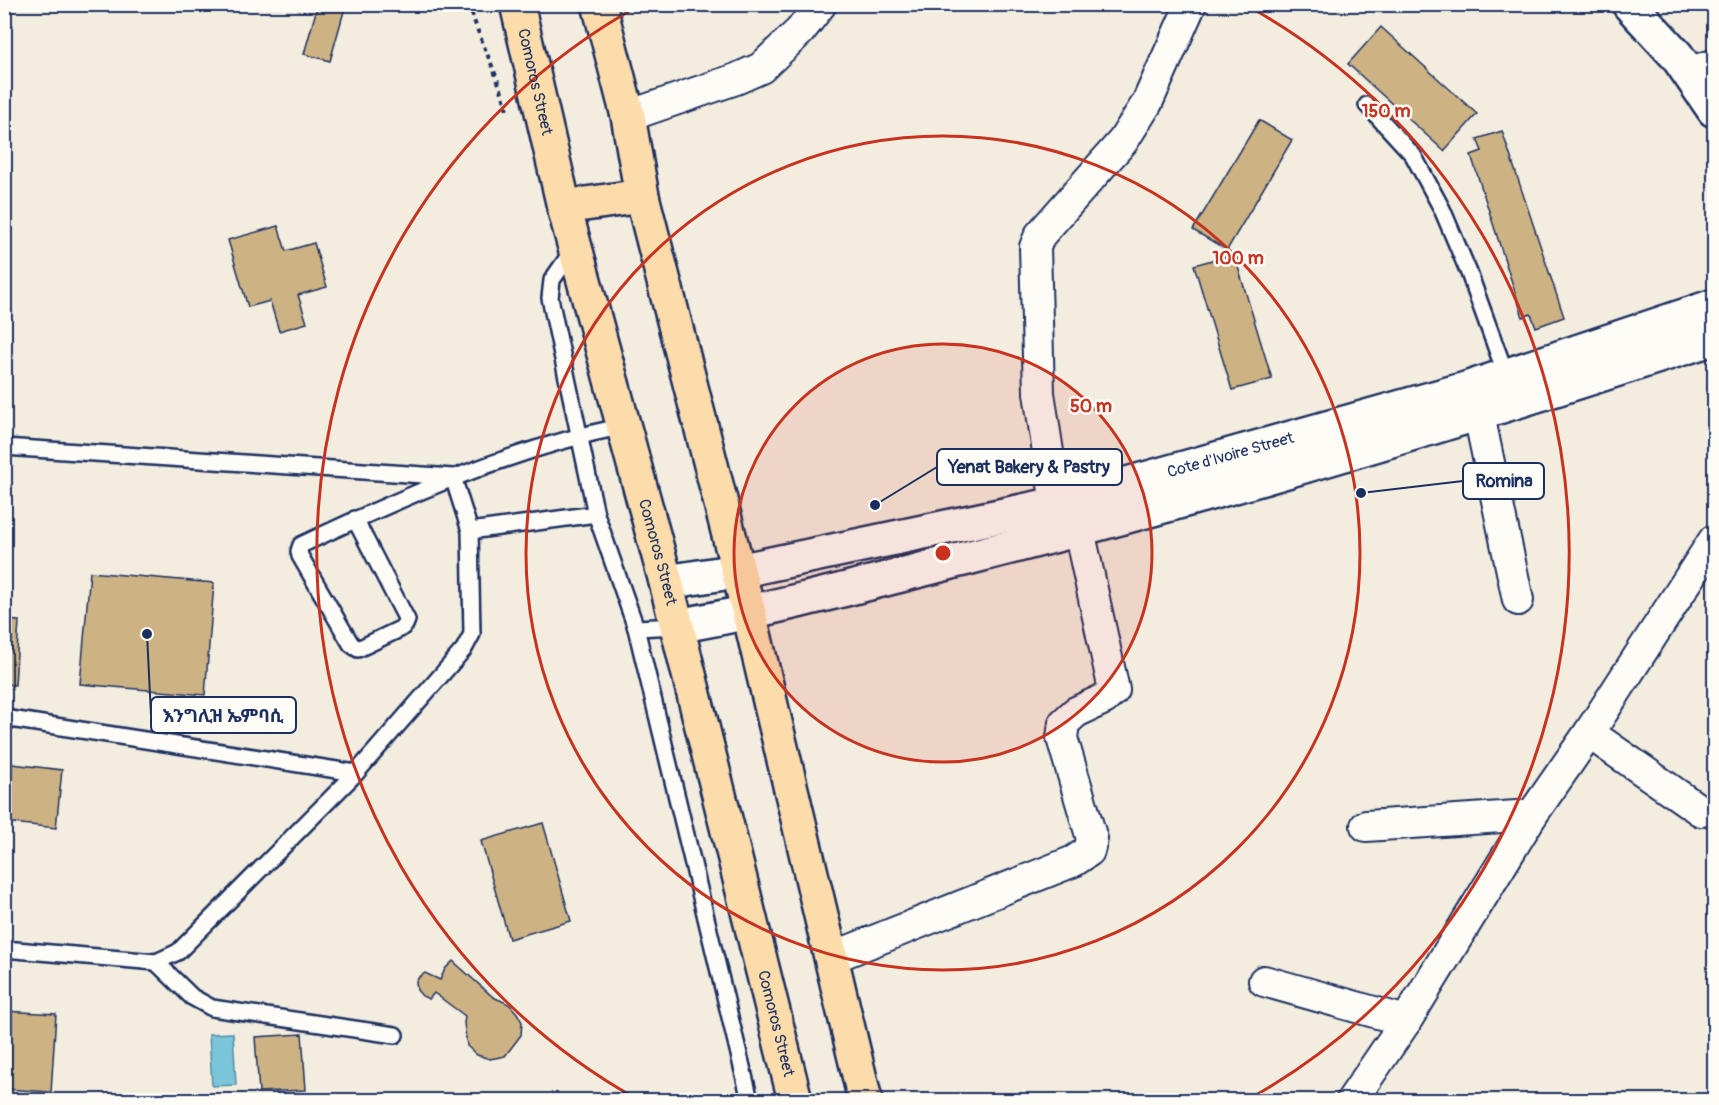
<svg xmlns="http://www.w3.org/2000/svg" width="1719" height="1105" viewBox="0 0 1719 1105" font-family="Pangolin,'Noto Sans Ethiopic',sans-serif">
<rect width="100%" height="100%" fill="#f3ede0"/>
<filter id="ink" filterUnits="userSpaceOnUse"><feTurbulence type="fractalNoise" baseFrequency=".0167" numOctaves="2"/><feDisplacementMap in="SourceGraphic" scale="12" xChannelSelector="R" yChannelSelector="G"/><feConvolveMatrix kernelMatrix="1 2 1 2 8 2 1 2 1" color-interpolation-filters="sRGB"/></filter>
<g filter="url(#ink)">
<!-- water -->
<path fill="#7ac6d8" stroke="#548aa7" stroke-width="1.5" d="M 233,1033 L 236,1085 L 212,1086 L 209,1034 Z"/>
<!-- building -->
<g fill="#cdb384" stroke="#1b2f5e" stroke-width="1.5">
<path d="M 318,4 L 346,4 L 330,61 L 304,54 Z"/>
<path d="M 1381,27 L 1477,114 L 1444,151 L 1348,64 Z"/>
<path d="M 1259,120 L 1292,140 L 1227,250 L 1193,230 Z"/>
<path d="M 1502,131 L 1564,317 L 1536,327 L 1531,314 L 1523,317 L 1471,155 L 1482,151 L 1477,139 Z"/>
<path d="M 278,226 L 286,251 L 314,243 L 327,287 L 298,295 L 307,323 L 279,331 L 270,301 L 248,307 L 228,240 Z"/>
<path d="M 1234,254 L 1272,379 L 1232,390 L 1194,265 Z"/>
<path d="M 90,572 L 214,583 L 205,695 L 80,684 Z"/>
<path d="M 4,620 L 19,621 L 15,685 L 4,684 Z"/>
<path d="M 4,763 L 62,770 L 56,828 L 4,822 Z"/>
<path d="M 543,823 L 571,921 L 509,939 L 481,841 Z"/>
<path d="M 453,961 L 493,997 L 509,1004 L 517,1013 L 522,1022 L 521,1035 L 505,1056 L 490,1059 L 477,1055 L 467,1046 L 464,1023 L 465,1016 L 434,993 L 429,999 L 422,996 L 417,990 L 416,982 L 419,977 L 425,973 L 440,980 L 445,969 Z"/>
<path d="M 4,1011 L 56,1014 L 51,1092 L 4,1089 Z"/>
<path d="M 302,1034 L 306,1090 L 259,1092 L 255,1037 Z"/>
</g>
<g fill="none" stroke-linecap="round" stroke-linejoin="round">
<defs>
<g id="service">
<path d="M 1367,105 L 1413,155 L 1442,209 L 1469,273 L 1506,375"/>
<path d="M 573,250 L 552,280 L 550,298 L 596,514"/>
<path d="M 4,447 L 453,477 L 470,531 L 472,634 L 464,649 L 356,773 L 178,952 L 156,962 L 4,949"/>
<path d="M 355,519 L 407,620 L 405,625 L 400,629 L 358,649 L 351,644 L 300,556 L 299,551 L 301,545 C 405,496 511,449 624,426"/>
<path d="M 470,531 L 596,514 L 636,628 L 676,626"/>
<path d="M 636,628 L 750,1100"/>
<path d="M 4,718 L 356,773"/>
<path d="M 156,962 L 192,997 L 212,1008 L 395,1035"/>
</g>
<g id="minor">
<path d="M 1699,69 L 1714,65"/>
<path d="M 628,116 L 736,79 L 761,68 L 800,31 L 821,4"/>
<path d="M 1479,415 L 1518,600"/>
<path d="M 1056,504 L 1039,393 L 1035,247 L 1040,235 L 1123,141 L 1147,103 L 1191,4"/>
<path d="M 1589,733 L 1701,811"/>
<path d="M 1366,826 L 1532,815"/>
<path d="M 831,958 L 1074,861 L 1089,851 L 1092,839 L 1062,738 L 1064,723 L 1076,712 L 1104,699 L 1114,690 L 1079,530"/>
<path d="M 1264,981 L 1406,1021"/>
<path d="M 1352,1100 L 1406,1021 L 1532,815 L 1589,733 L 1714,540"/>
</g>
<path id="tertiary" d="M 1629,4 L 1677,56 L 1714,110"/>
<g id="secondary">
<path id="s1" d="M 666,582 L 738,571 L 1056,504 L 1466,389 L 1714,306"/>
<path d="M 676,626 C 776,609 873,582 971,557 C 1222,494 1469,418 1714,338"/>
</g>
<g id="primary">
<path id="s2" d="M 517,4 L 564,207 L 666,582 L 795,1100"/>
<path d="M 599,4 L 628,116 L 642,196 L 749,613 L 865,1100"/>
<path d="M 564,207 L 642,196"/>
</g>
</defs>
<!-- service casing -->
<use href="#service" stroke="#1b2f5e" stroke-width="20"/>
<!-- minor casing -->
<use href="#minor" stroke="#1b2f5e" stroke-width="34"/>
<!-- tertiary casing -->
<use href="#tertiary" stroke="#1b2f5e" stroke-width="38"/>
<!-- secondary casing -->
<use href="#secondary" stroke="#1b2f5e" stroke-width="38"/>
<!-- primary casing -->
<use href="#primary" stroke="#1b2f5e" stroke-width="38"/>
<!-- path -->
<path stroke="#1b2f5e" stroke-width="4" stroke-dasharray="4.5 4.5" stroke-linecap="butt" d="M 469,4 C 479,41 498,73 507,110"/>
<!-- service -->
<use href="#service" stroke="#fdfcf7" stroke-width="15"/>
<!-- minor -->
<use href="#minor" stroke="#fdfcf7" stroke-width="30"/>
<!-- tertiary -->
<use href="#tertiary" stroke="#fdfcf7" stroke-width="33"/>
<!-- secondary -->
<use href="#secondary" stroke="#fdfcf7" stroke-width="33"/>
<!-- primary -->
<use href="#primary" stroke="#fddcac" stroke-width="33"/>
</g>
</g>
<!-- distance rings -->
<circle cx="943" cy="553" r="209" fill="#c8321e" fill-opacity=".12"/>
<g fill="none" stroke="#c8321e" stroke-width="3">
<circle cx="943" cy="553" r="209"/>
<circle cx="943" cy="553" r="417"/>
<path d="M635 1098A626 626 0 0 1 640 5M1246 5A626 626 0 0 1 1251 1098"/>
</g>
<g text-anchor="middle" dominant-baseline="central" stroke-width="5" stroke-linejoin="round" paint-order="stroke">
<!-- street labels -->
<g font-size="16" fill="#1b2f5e" stroke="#fdfcf7">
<text stroke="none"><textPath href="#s2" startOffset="80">Comoros Street</textPath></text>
<text stroke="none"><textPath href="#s1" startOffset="579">Cote d'Ivoire Street</textPath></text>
<text stroke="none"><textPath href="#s2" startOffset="566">Comoros Street</textPath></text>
<text stroke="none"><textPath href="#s2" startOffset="1052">Comoros Street</textPath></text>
</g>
</g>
<circle cx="943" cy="553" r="9" fill="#c8321e" stroke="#fdfcf7" stroke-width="3"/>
<g font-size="18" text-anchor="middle" font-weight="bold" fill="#c8321e" stroke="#fdfcf7" stroke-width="5" stroke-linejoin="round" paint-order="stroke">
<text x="1386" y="117">150 m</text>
<text x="1238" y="264">100 m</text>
<text x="1091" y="412">50 m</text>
</g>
<!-- callouts -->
<path fill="none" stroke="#1b2f5e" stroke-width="2" d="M875 505L937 467M1361 493L1463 481M147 634L151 715"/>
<g fill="#1b2f5e" stroke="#fdfcf7" stroke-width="2">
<circle cx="875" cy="505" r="6"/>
<circle cx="1361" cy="493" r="6"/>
<circle cx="147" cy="634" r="6"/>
</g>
<g fill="#fdfcf7" stroke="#1b2f5e" stroke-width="2">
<rect x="937" y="449" width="185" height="36" rx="6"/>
<rect x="1463" y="463" width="81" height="36" rx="6"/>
<rect x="151" y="697" width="145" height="36" rx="6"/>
</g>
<g font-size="18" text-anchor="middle" font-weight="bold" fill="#1b2f5e">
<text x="1029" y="473">Yenat Bakery &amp; Pastry</text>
<text x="1504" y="487">Romina</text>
<text x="223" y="722">እንግሊዝ ኤምባሲ</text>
</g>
<!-- margin -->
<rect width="1719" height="1105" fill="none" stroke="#fdfcf7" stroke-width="24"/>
<rect x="12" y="12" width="1695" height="1081" fill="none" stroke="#1b2f5e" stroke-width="2" filter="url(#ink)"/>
</svg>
